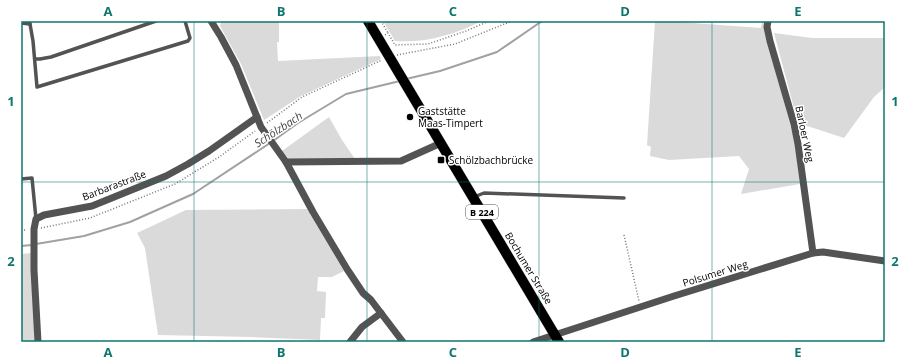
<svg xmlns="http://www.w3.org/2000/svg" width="906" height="363" viewBox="0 0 906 363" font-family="'Open Sans',sans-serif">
<rect width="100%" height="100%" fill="#fff"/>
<!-- green -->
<g fill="#dadada">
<path d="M 233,21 L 279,21 L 279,42 L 277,42 L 278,61 L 380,56 L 381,59 L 301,96 L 264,120 L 241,64 L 220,26 L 221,22 Z"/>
<path d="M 383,21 L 409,21 L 412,22 L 419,21 L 482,21 C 453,35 427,43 395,41 Z"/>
<path d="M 655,21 L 666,21 L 761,28 L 762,21 L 765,21 L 767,41 L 795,142 L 800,184 L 741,194 L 749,169 L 739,156 L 669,160 L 650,156 L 651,147 L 647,145 Z"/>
<path d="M 774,33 L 812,38 L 885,38 L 885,87 L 874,97 L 844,138 L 798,123 Z"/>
<path d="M 329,117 L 342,140 L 355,159 L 289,159 L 282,151 Z"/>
<path d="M 307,209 L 344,271 L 332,277 L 318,277 L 317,291 L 326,292 L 325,318 L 321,318 L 320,340 L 251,337 L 158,335 L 145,248 L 137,233 L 186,210 Z"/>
<path d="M 31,253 L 35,342 L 21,342 L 21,254 Z"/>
</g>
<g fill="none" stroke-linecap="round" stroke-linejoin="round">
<!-- stream -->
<g stroke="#a1a1a1" stroke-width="2">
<path d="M 406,79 L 440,71 L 497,52 L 542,21"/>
<path d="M 273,141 L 298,123 L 346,94 L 400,81"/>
<path d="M 36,244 L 84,236 L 130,222 L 193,194 L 270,143"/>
<path d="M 21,246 L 32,245"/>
</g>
<defs>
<path id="primary" d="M 368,21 L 559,342"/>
</defs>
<!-- primary casing -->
<use href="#primary" stroke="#dbdbdb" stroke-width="11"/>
<!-- path -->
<g stroke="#757575" stroke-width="1.5" stroke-dasharray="1 2" stroke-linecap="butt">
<path d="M 381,21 L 388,33"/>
<path d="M 385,35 L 388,33 L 395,45 L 428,44 L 466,31 L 489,21"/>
<path d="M 397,55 L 455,44 L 512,21"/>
<path d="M 267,123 L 302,97 L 382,60"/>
<path d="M 41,228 L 90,218 L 175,184 L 219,157 L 255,131"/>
<path d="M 21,230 L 27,230"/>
<path d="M 624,235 L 639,301"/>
</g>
<!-- service -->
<g stroke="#535353" stroke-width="3.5">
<path d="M 21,23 L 30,24 L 29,21"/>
<path d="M 30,24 L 33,41 L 37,87 L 188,41 L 190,38 L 185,21"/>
<path d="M 35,59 L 40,59 L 51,57 L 156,21"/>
<path d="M 21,179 L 32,178 L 36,219"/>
<path d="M 474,197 L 484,193 L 624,198"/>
</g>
<!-- minor -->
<g stroke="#535353" stroke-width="7">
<path d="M 211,21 L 221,37 L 236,65 L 261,127 L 286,162 L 313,212 L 347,269 L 363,293 L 371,300 L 403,342"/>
<path d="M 768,21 L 767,27 L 770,41 L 794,124 L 798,144 L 813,253"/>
<path d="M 286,162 L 401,161 L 441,143"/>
<path d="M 38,342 L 34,270 L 34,229 L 36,219 L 44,215 L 92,206 L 166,176 L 188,164 L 209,151 L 257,117"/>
<path d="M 350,342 L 362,327 L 381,313"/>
<path d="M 533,342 L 674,296 L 813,253 L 823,252 L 885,261"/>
</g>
<!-- primary -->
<use href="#primary" stroke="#000" stroke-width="10"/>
</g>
<!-- grid -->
<path fill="none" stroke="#0f766e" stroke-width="1" stroke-opacity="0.55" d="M 194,21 L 194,342M 367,21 L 367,342M 539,21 L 539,342M 712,21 L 712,342M 21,182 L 885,182"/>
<!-- markers -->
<g fill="#000" stroke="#fff" stroke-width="1.5">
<circle cx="410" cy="117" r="4"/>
<rect x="437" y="156" width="8" height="8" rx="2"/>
</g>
<g text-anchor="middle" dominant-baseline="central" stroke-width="3" stroke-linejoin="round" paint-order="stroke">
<!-- shield labels -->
<rect fill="#fff" stroke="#4c4c4c" stroke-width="1" x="466" y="205" width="32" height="14" rx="3"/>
<g font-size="9" font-weight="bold" fill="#000">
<text x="482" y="212">B 224</text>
</g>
<!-- poi labels -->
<g font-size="10" fill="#000" stroke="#fff" text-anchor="start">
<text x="418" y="111">Gaststätte<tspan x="418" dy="12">Maas-Timpert</tspan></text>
<text x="449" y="160">Schölzbachbrücke</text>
</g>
<!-- street labels -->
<g font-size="10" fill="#000" stroke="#fff">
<text transform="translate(805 134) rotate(78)">Barloer Weg</text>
<text transform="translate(114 185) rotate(-21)">Barbarastraße</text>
<text transform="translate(529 268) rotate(59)">Bochumer Straße</text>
<text transform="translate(715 273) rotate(-17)">Polsumer Weg</text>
</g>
<!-- water labels -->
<g font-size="11" font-style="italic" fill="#424242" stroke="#fff">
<text transform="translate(278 129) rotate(-33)">Schölzbach</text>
</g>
</g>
<!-- border -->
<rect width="906" height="363" fill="none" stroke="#ffffff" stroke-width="44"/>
<rect x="22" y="22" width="862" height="319" fill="none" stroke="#0f766e" stroke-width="1.5"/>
<g font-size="13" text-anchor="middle" font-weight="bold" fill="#0f766e">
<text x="108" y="16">A</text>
<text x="281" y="16">B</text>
<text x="453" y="16">C</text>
<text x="625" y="16">D</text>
<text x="798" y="16">E</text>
<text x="11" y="106">1</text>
<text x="895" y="106">1</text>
<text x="11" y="266">2</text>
<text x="895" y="266">2</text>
<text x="108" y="357">A</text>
<text x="281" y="357">B</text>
<text x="453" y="357">C</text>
<text x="625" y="357">D</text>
<text x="798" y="357">E</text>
</g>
</svg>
